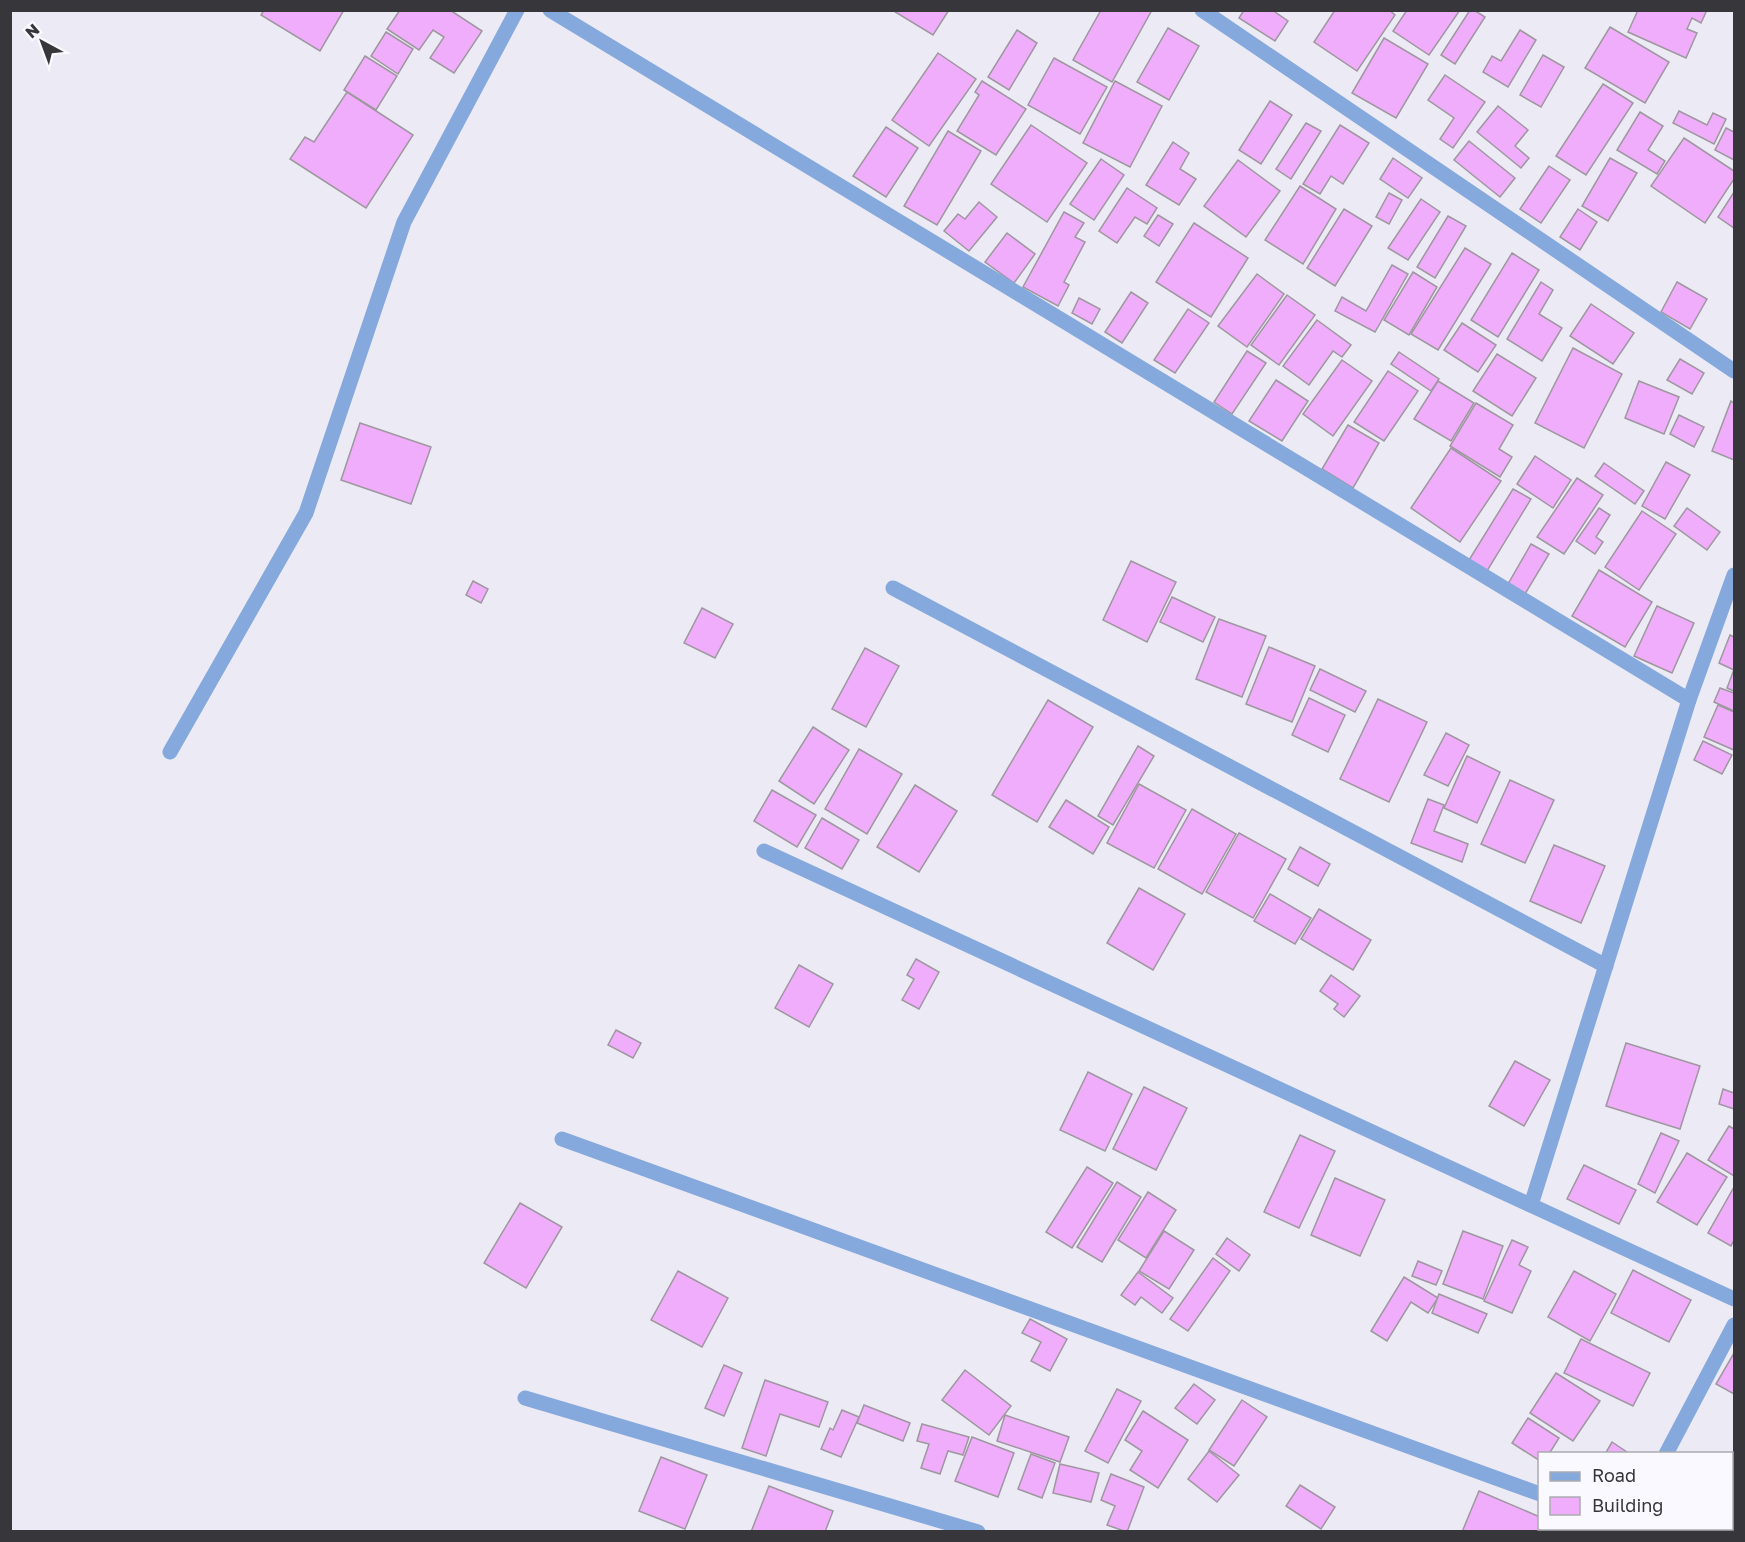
<svg xmlns="http://www.w3.org/2000/svg" width="1745" height="1542" viewBox="0 0 1745 1542" font-family="'Golos Text',sans-serif">
<rect width="100%" height="100%" fill="#ecebf5"/>
<!-- building -->
<g fill="#f0adfc" stroke="#9e979f" stroke-width="1.5">
<path d="M 264,10 L 344,10 L 320,51 L 261,15 Z"/>
<path d="M 400,10 L 450,10 L 482,31 L 454,73 L 430,58 L 444,37 L 433,30 L 419,50 L 387,29 Z"/>
<path d="M 892,10 L 949,10 L 933,35 Z"/>
<path d="M 1101,10 L 1152,10 L 1112,82 L 1073,60 Z"/>
<path d="M 1244,10 L 1272,10 L 1288,21 L 1275,41 L 1239,18 Z"/>
<path d="M 1335,10 L 1389,10 L 1395,15 L 1357,71 L 1314,42 Z"/>
<path d="M 1407,10 L 1460,10 L 1429,55 L 1393,31 Z"/>
<path d="M 1470,10 L 1474,10 L 1485,17 L 1455,64 L 1441,55 Z"/>
<path d="M 1638,10 L 1707,10 L 1701,23 L 1692,18 L 1687,29 L 1697,33 L 1686,58 L 1628,32 Z"/>
<path d="M 1610,27 L 1669,62 L 1645,103 L 1585,68 Z"/>
<path d="M 1168,28 L 1199,46 L 1169,100 L 1137,82 Z"/>
<path d="M 1017,30 L 1037,43 L 1009,90 L 988,77 Z"/>
<path d="M 1520,30 L 1536,40 L 1508,87 L 1483,72 L 1492,56 L 1501,61 Z"/>
<path d="M 386,32 L 413,49 L 398,74 L 371,56 Z"/>
<path d="M 1384,38 L 1428,64 L 1396,118 L 1352,93 Z"/>
<path d="M 938,53 L 976,79 L 929,146 L 892,120 Z"/>
<path d="M 1543,55 L 1564,67 L 1541,107 L 1520,95 Z"/>
<path d="M 365,56 L 397,76 L 376,110 L 344,90 Z"/>
<path d="M 1054,58 L 1107,87 L 1080,134 L 1028,105 Z"/>
<path d="M 1445,75 L 1485,102 L 1453,148 L 1440,139 L 1454,118 L 1428,100 Z"/>
<path d="M 982,81 L 1026,109 L 996,155 L 957,131 L 979,95 L 975,92 Z"/>
<path d="M 1115,81 L 1162,106 L 1130,167 L 1083,143 Z"/>
<path d="M 1603,84 L 1633,103 L 1586,175 L 1556,156 Z"/>
<path d="M 347,92 L 413,135 L 366,208 L 290,159 L 305,137 L 314,142 Z"/>
<path d="M 1270,101 L 1292,115 L 1261,164 L 1239,150 Z"/>
<path d="M 1498,106 L 1528,130 L 1515,146 L 1529,158 L 1521,168 L 1477,132 Z"/>
<path d="M 1679,111 L 1707,125 L 1713,113 L 1726,119 L 1714,144 L 1673,123 Z"/>
<path d="M 1640,112 L 1663,126 L 1648,150 L 1665,161 L 1657,174 L 1617,150 Z"/>
<path d="M 1306,123 L 1321,131 L 1291,179 L 1276,169 Z"/>
<path d="M 1031,125 L 1087,163 L 1047,222 L 991,184 Z"/>
<path d="M 1340,125 L 1369,143 L 1343,184 L 1331,176 L 1320,194 L 1303,184 Z"/>
<path d="M 886,127 L 918,148 L 886,197 L 853,176 Z"/>
<path d="M 1726,128 L 1734,132 L 1734,160 L 1715,150 Z"/>
<path d="M 948,131 L 981,151 L 937,225 L 904,206 Z"/>
<path d="M 1684,138 L 1734,171 L 1734,179 L 1705,223 L 1651,186 Z"/>
<path d="M 1469,141 L 1515,178 L 1500,197 L 1454,160 Z"/>
<path d="M 1173,142 L 1189,153 L 1180,169 L 1196,179 L 1179,205 L 1146,185 Z"/>
<path d="M 1393,158 L 1422,178 L 1408,198 L 1380,179 Z"/>
<path d="M 1610,158 L 1637,173 L 1608,221 L 1582,206 Z"/>
<path d="M 1101,159 L 1124,175 L 1094,220 L 1070,204 Z"/>
<path d="M 1238,160 L 1280,191 L 1246,237 L 1204,206 Z"/>
<path d="M 1549,166 L 1570,180 L 1541,223 L 1520,209 Z"/>
<path d="M 1300,186 L 1336,209 L 1303,264 L 1265,240 Z"/>
<path d="M 1127,188 L 1157,208 L 1147,224 L 1135,217 L 1117,243 L 1099,231 Z"/>
<path d="M 1734,192 L 1734,228 L 1718,217 Z"/>
<path d="M 1389,193 L 1402,200 L 1389,224 L 1376,217 Z"/>
<path d="M 1421,199 L 1440,212 L 1408,260 L 1388,248 Z"/>
<path d="M 979,202 L 997,217 L 969,251 L 944,231 L 958,214 L 965,219 Z"/>
<path d="M 1344,209 L 1372,226 L 1335,286 L 1307,268 Z"/>
<path d="M 1578,209 L 1597,222 L 1580,250 L 1560,237 Z"/>
<path d="M 1064,212 L 1084,223 L 1075,237 L 1085,242 L 1064,282 L 1069,285 L 1058,306 L 1023,287 Z"/>
<path d="M 1158,215 L 1173,224 L 1159,246 L 1144,236 Z"/>
<path d="M 1448,216 L 1466,226 L 1435,278 L 1417,267 Z"/>
<path d="M 1194,223 L 1248,258 L 1211,317 L 1156,282 Z"/>
<path d="M 1007,233 L 1035,254 L 1014,283 L 985,262 Z"/>
<path d="M 1465,248 L 1491,264 L 1438,350 L 1411,334 Z"/>
<path d="M 1512,253 L 1539,270 L 1498,337 L 1471,320 Z"/>
<path d="M 1392,265 L 1408,274 L 1375,332 L 1335,311 L 1342,297 L 1366,311 Z"/>
<path d="M 1413,272 L 1437,287 L 1409,335 L 1384,320 Z"/>
<path d="M 1257,274 L 1284,294 L 1247,347 L 1218,326 Z"/>
<path d="M 1541,282 L 1553,290 L 1539,314 L 1562,328 L 1542,361 L 1507,339 Z"/>
<path d="M 1677,282 L 1707,299 L 1690,329 L 1661,312 Z"/>
<path d="M 1131,292 L 1148,303 L 1122,343 L 1105,332 Z"/>
<path d="M 1287,295 L 1315,315 L 1279,365 L 1251,345 Z"/>
<path d="M 1079,298 L 1100,309 L 1092,324 L 1072,313 Z"/>
<path d="M 1591,304 L 1634,333 L 1613,364 L 1570,336 Z"/>
<path d="M 1188,309 L 1209,323 L 1175,373 L 1154,360 Z"/>
<path d="M 1317,320 L 1351,345 L 1342,357 L 1333,351 L 1309,385 L 1283,366 Z"/>
<path d="M 1462,323 L 1496,345 L 1478,372 L 1444,350 Z"/>
<path d="M 1573,348 L 1622,374 L 1584,448 L 1535,423 Z"/>
<path d="M 1247,351 L 1266,363 L 1232,414 L 1214,402 Z"/>
<path d="M 1399,352 L 1439,379 L 1431,391 L 1391,364 Z"/>
<path d="M 1497,354 L 1536,378 L 1512,416 L 1473,391 Z"/>
<path d="M 1680,359 L 1704,373 L 1692,394 L 1667,380 Z"/>
<path d="M 1342,360 L 1372,381 L 1333,436 L 1303,414 Z"/>
<path d="M 1388,371 L 1418,391 L 1384,441 L 1354,422 Z"/>
<path d="M 1276,380 L 1308,401 L 1282,441 L 1249,421 Z"/>
<path d="M 1438,381 L 1474,403 L 1451,441 L 1414,419 Z"/>
<path d="M 1639,381 L 1679,397 L 1664,434 L 1625,418 Z"/>
<path d="M 1731,401 L 1734,403 L 1734,460 L 1712,451 Z"/>
<path d="M 1476,403 L 1513,425 L 1499,449 L 1512,457 L 1500,477 L 1450,446 Z"/>
<path d="M 1679,415 L 1704,427 L 1694,447 L 1670,434 Z"/>
<path d="M 360,423 L 431,447 L 411,504 L 341,480 Z"/>
<path d="M 1348,425 L 1379,443 L 1353,488 L 1322,469 Z"/>
<path d="M 1451,448 L 1501,481 L 1460,542 L 1411,508 Z"/>
<path d="M 1535,456 L 1571,480 L 1553,508 L 1517,484 Z"/>
<path d="M 1666,462 L 1690,475 L 1665,519 L 1642,506 Z"/>
<path d="M 1604,463 L 1644,491 L 1635,504 L 1595,476 Z"/>
<path d="M 1577,478 L 1603,495 L 1564,554 L 1537,537 Z"/>
<path d="M 1513,489 L 1531,499 L 1487,571 L 1469,560 Z"/>
<path d="M 1599,508 L 1610,515 L 1596,537 L 1603,542 L 1595,554 L 1576,541 Z"/>
<path d="M 1687,508 L 1720,532 L 1707,550 L 1674,526 Z"/>
<path d="M 1642,511 L 1676,534 L 1639,590 L 1605,567 Z"/>
<path d="M 1531,544 L 1549,554 L 1525,594 L 1508,584 Z"/>
<path d="M 1131,561 L 1176,582 L 1147,642 L 1103,620 Z"/>
<path d="M 1599,570 L 1652,602 L 1625,647 L 1572,616 Z"/>
<path d="M 473,581 L 488,589 L 481,603 L 466,595 Z"/>
<path d="M 1172,597 L 1215,617 L 1203,642 L 1160,622 Z"/>
<path d="M 1657,606 L 1694,623 L 1672,673 L 1634,656 Z"/>
<path d="M 702,608 L 733,624 L 715,658 L 684,643 Z"/>
<path d="M 1219,619 L 1266,636 L 1242,697 L 1196,679 Z"/>
<path d="M 1730,635 L 1734,637 L 1734,670 L 1719,663 Z"/>
<path d="M 1269,647 L 1315,666 L 1292,722 L 1246,704 Z"/>
<path d="M 865,648 L 899,666 L 866,727 L 832,709 Z"/>
<path d="M 1320,669 L 1366,691 L 1355,712 L 1310,690 Z"/>
<path d="M 1733,672 L 1734,673 L 1734,691 L 1727,688 Z"/>
<path d="M 1720,688 L 1734,693 L 1734,711 L 1714,702 Z"/>
<path d="M 1309,698 L 1345,715 L 1328,752 L 1292,735 Z"/>
<path d="M 1378,699 L 1427,722 L 1389,802 L 1340,779 Z"/>
<path d="M 1048,700 L 1093,727 L 1037,822 L 992,795 Z"/>
<path d="M 1718,705 L 1734,712 L 1734,750 L 1704,737 Z"/>
<path d="M 813,727 L 849,750 L 814,804 L 779,781 Z"/>
<path d="M 1446,733 L 1469,745 L 1448,786 L 1424,775 Z"/>
<path d="M 1703,741 L 1732,755 L 1722,774 L 1694,760 Z"/>
<path d="M 1138,746 L 1154,756 L 1113,825 L 1098,816 Z"/>
<path d="M 859,749 L 902,774 L 867,834 L 825,809 Z"/>
<path d="M 1467,756 L 1500,772 L 1477,823 L 1444,808 Z"/>
<path d="M 1510,780 L 1554,800 L 1525,863 L 1481,844 Z"/>
<path d="M 1139,784 L 1186,810 L 1154,868 L 1107,843 Z"/>
<path d="M 915,785 L 957,811 L 919,872 L 877,847 Z"/>
<path d="M 772,790 L 816,815 L 797,847 L 754,821 Z"/>
<path d="M 1428,799 L 1444,805 L 1434,831 L 1468,844 L 1462,862 L 1411,843 Z"/>
<path d="M 1066,800 L 1109,827 L 1093,854 L 1049,827 Z"/>
<path d="M 1192,809 L 1236,834 L 1202,894 L 1158,869 Z"/>
<path d="M 822,818 L 859,840 L 842,869 L 805,848 Z"/>
<path d="M 1239,833 L 1286,859 L 1253,918 L 1206,892 Z"/>
<path d="M 1554,845 L 1605,866 L 1581,923 L 1530,901 Z"/>
<path d="M 1300,847 L 1330,864 L 1318,886 L 1288,869 Z"/>
<path d="M 1139,888 L 1185,914 L 1153,970 L 1107,943 Z"/>
<path d="M 1270,894 L 1311,918 L 1295,944 L 1254,921 Z"/>
<path d="M 1319,909 L 1371,940 L 1353,970 L 1301,939 Z"/>
<path d="M 916,959 L 939,972 L 919,1009 L 902,1000 L 914,979 L 907,975 Z"/>
<path d="M 799,965 L 833,984 L 809,1027 L 775,1008 Z"/>
<path d="M 1331,975 L 1360,996 L 1344,1017 L 1334,1009 L 1338,1004 L 1320,991 Z"/>
<path d="M 616,1030 L 641,1043 L 633,1058 L 608,1045 Z"/>
<path d="M 1626,1043 L 1700,1066 L 1680,1129 L 1606,1106 Z"/>
<path d="M 1515,1061 L 1550,1080 L 1524,1126 L 1489,1106 Z"/>
<path d="M 1088,1072 L 1132,1094 L 1105,1151 L 1060,1130 Z"/>
<path d="M 1144,1087 L 1187,1108 L 1156,1170 L 1113,1149 Z"/>
<path d="M 1723,1089 L 1734,1093 L 1734,1109 L 1719,1104 Z"/>
<path d="M 1729,1126 L 1734,1129 L 1734,1176 L 1708,1160 Z"/>
<path d="M 1661,1133 L 1679,1141 L 1655,1193 L 1638,1184 Z"/>
<path d="M 1300,1135 L 1335,1151 L 1299,1228 L 1264,1212 Z"/>
<path d="M 1687,1153 L 1727,1177 L 1697,1225 L 1657,1202 Z"/>
<path d="M 1584,1165 L 1636,1190 L 1619,1224 L 1567,1199 Z"/>
<path d="M 1087,1167 L 1113,1183 L 1072,1248 L 1046,1232 Z"/>
<path d="M 1335,1178 L 1385,1200 L 1360,1256 L 1311,1235 Z"/>
<path d="M 1117,1182 L 1141,1197 L 1102,1262 L 1077,1247 Z"/>
<path d="M 1734,1187 L 1734,1240 L 1731,1246 L 1708,1233 Z"/>
<path d="M 1148,1192 L 1176,1210 L 1146,1258 L 1118,1240 Z"/>
<path d="M 520,1203 L 562,1227 L 526,1288 L 484,1263 Z"/>
<path d="M 1164,1231 L 1194,1250 L 1169,1289 L 1139,1271 Z"/>
<path d="M 1463,1231 L 1503,1246 L 1483,1299 L 1443,1284 Z"/>
<path d="M 1227,1238 L 1250,1255 L 1239,1271 L 1216,1254 Z"/>
<path d="M 1512,1240 L 1528,1247 L 1519,1265 L 1531,1271 L 1512,1313 L 1484,1301 Z"/>
<path d="M 1213,1258 L 1230,1271 L 1188,1331 L 1170,1319 Z"/>
<path d="M 1418,1261 L 1442,1271 L 1436,1285 L 1412,1276 Z"/>
<path d="M 1633,1270 L 1691,1300 L 1669,1342 L 1611,1313 Z"/>
<path d="M 678,1271 L 728,1298 L 702,1347 L 651,1320 Z"/>
<path d="M 1574,1271 L 1616,1294 L 1590,1341 L 1548,1317 Z"/>
<path d="M 1138,1272 L 1173,1298 L 1162,1313 L 1141,1297 L 1135,1305 L 1121,1295 Z"/>
<path d="M 1404,1277 L 1438,1298 L 1428,1313 L 1411,1302 L 1387,1341 L 1371,1331 Z"/>
<path d="M 1439,1294 L 1487,1314 L 1478,1333 L 1432,1313 Z"/>
<path d="M 1030,1319 L 1067,1339 L 1050,1371 L 1031,1361 L 1041,1342 L 1022,1333 Z"/>
<path d="M 1581,1339 L 1650,1373 L 1633,1406 L 1564,1373 Z"/>
<path d="M 1734,1353 L 1734,1394 L 1716,1384 Z"/>
<path d="M 724,1365 L 742,1373 L 724,1416 L 705,1408 Z"/>
<path d="M 965,1370 L 1011,1406 L 989,1435 L 942,1400 Z"/>
<path d="M 1556,1373 L 1600,1401 L 1573,1441 L 1530,1413 Z"/>
<path d="M 765,1380 L 828,1402 L 819,1427 L 780,1414 L 766,1456 L 742,1448 Z"/>
<path d="M 1194,1384 L 1215,1400 L 1197,1424 L 1175,1408 Z"/>
<path d="M 1117,1389 L 1141,1401 L 1108,1463 L 1085,1451 Z"/>
<path d="M 1242,1400 L 1267,1417 L 1234,1466 L 1209,1450 Z"/>
<path d="M 864,1405 L 910,1423 L 903,1441 L 857,1423 Z"/>
<path d="M 842,1410 L 859,1417 L 841,1457 L 821,1449 L 830,1428 L 833,1430 Z"/>
<path d="M 1143,1411 L 1188,1440 L 1158,1488 L 1130,1470 L 1142,1451 L 1125,1440 Z"/>
<path d="M 1005,1415 L 1069,1437 L 1060,1462 L 997,1441 Z"/>
<path d="M 1528,1418 L 1559,1438 L 1549,1454 L 1540,1454 L 1540,1461 L 1512,1443 Z"/>
<path d="M 922,1424 L 969,1437 L 963,1455 L 948,1451 L 940,1474 L 921,1468 L 929,1444 L 917,1441 Z"/>
<path d="M 972,1437 L 1014,1453 L 998,1497 L 955,1481 Z"/>
<path d="M 1612,1442 L 1630,1454 L 1605,1454 Z"/>
<path d="M 1209,1451 L 1239,1475 L 1217,1502 L 1188,1479 Z"/>
<path d="M 1031,1454 L 1055,1463 L 1042,1498 L 1018,1489 Z"/>
<path d="M 661,1457 L 707,1475 L 685,1529 L 639,1511 Z"/>
<path d="M 1060,1464 L 1099,1473 L 1091,1502 L 1053,1493 Z"/>
<path d="M 1111,1474 L 1144,1487 L 1127,1532 L 1107,1525 L 1115,1506 L 1101,1500 Z"/>
<path d="M 1300,1485 L 1335,1507 L 1321,1529 L 1286,1506 Z"/>
<path d="M 769,1486 L 833,1511 L 825,1532 L 751,1532 Z"/>
<path d="M 1479,1491 L 1540,1517 L 1540,1528 L 1567,1528 L 1569,1529 L 1568,1532 L 1462,1532 Z"/>
</g>
<g fill="none" stroke-linecap="round" stroke-linejoin="round">
<!-- minor -->
<g stroke="#85a9dc" stroke-width="15">
<path d="M 550,10 L 1689,700"/>
<path d="M 1202,10 L 1734,371"/>
<path d="M 893,588 L 1606,966"/>
<path d="M 170,752 L 306,513 L 404,222 L 517,10"/>
<path d="M 764,851 L 1734,1299"/>
<path d="M 562,1139 L 1540,1494"/>
<path d="M 1531,1205 L 1689,700 L 1734,575"/>
<path d="M 525,1398 L 978,1532"/>
<path d="M 1666,1454 L 1734,1325"/>
<path d="M 1624,1532 L 1625,1528"/>
</g>
</g>
<!-- border -->
<rect width="1745" height="1542" fill="none" stroke="#37373b" stroke-width="24"/>
<!-- legend -->
<rect x="1538" y="1452" width="195" height="78" fill="#f9f9ff" stroke="#ababb1" stroke-width="1.5"/>
<rect x="1550" y="1472" width="30" height="9" fill="#85a9dc" stroke="#ababb1" stroke-width="1.5"/>
<text x="1592" y="1482" font-size="18" fill="#37373b">Road</text>
<rect x="1550" y="1497" width="30" height="18" fill="#f0adfc" stroke="#ababb1" stroke-width="1.5"/>
<text x="1592" y="1512" font-size="18" fill="#37373b">Building</text>
<!-- north arrow -->
<g transform="translate(42 42) rotate(319)" stroke="#f9f9ff" stroke-width="4.5" paint-order="stroke">
<path d="M0-4.5L10 22L0 15L-10 22Z" fill="#37373b"/>
<text y="-9" font-size="16" font-weight="bold" text-anchor="middle" fill="#37373b">N</text>
</g>
</svg>
